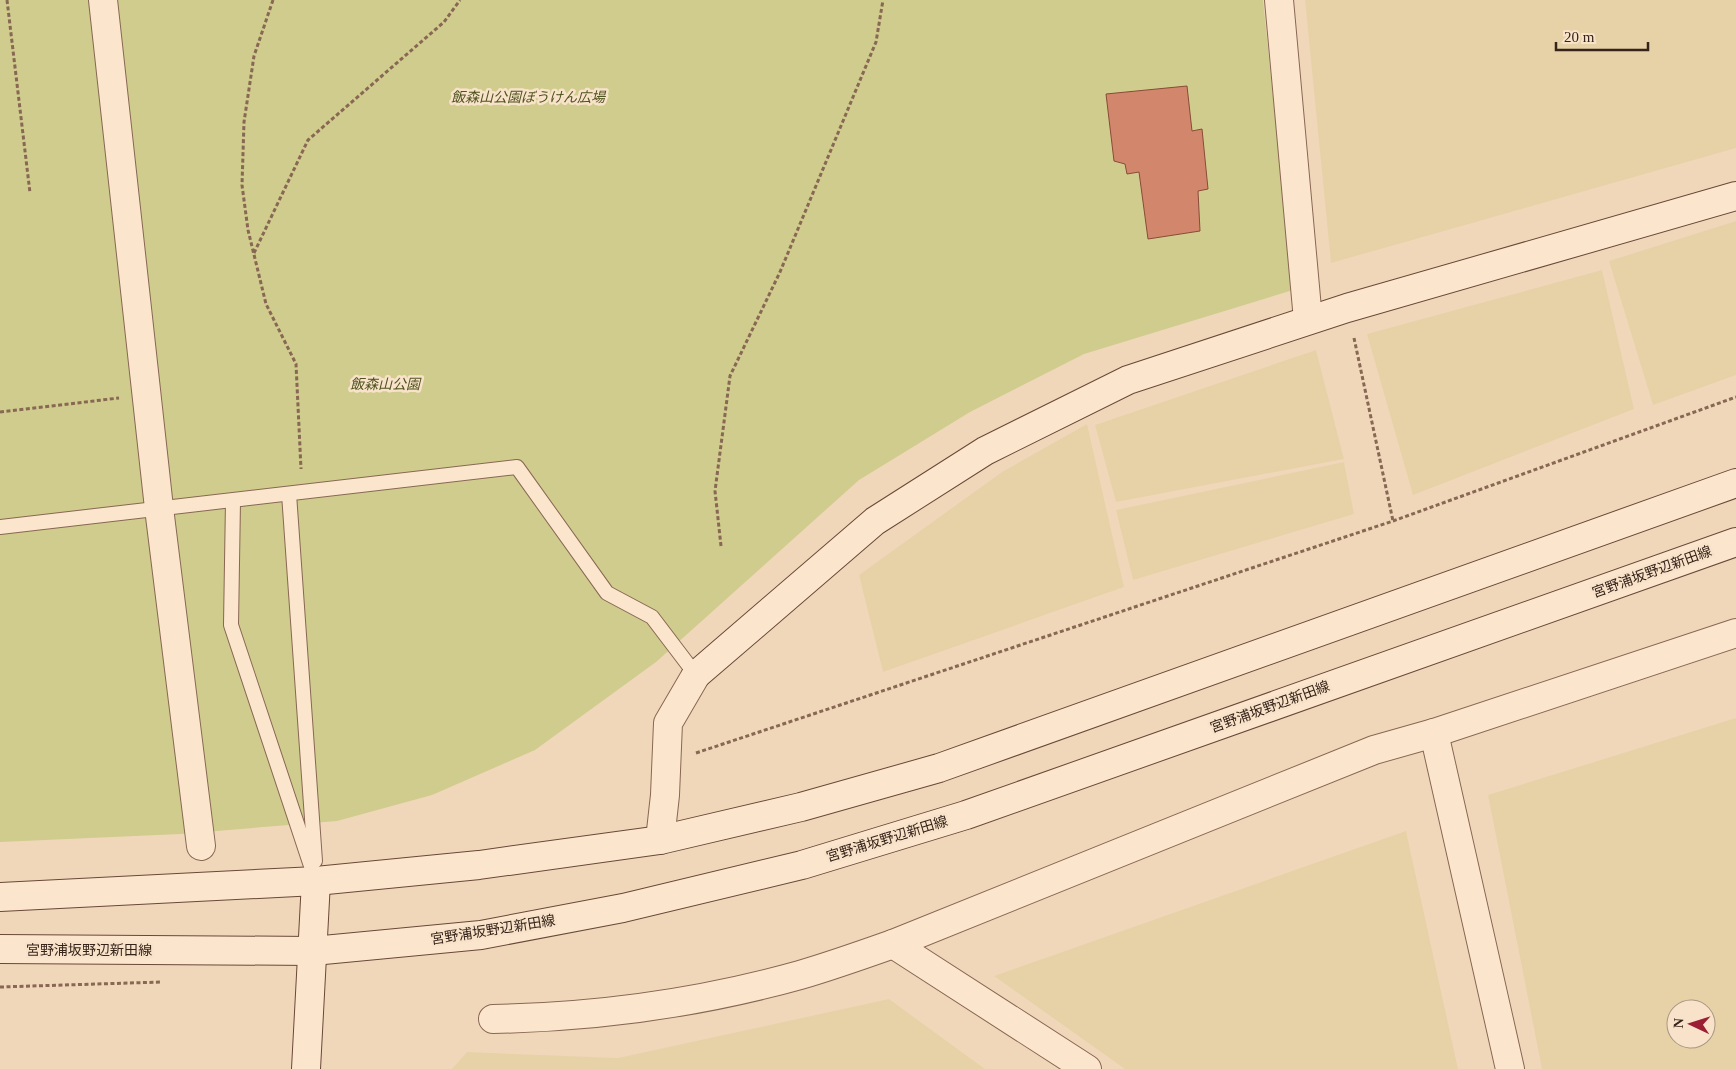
<svg xmlns="http://www.w3.org/2000/svg" width="1736" height="1069" viewBox="0 0 1736 1069" font-family="'Times New Roman','Noto Sans JP',serif">
<rect width="100%" height="100%" fill="#f0d7ba"/>
<!-- farmland -->
<g fill="#e7d2a7" fill-rule="evenodd">
<path d="M 1305,0 L 1736,0 L 1736,148 L 1331,263 Z"/>
<path d="M 1736,221 L 1736,375 L 1653,405 L 1609,261 Z"/>
<path d="M 1602,270 L 1634,409 L 1413,495 L 1367,334 Z"/>
<path d="M 1316,350 L 1344,459 L 1116,502 L 1095,425 Z"/>
<path d="M 1087,424 L 1124,587 L 883,672 L 859,575 L 1002,472 Z"/>
<path d="M 1344,462 L 1354,514 L 1133,580 L 1116,510 Z"/>
<path d="M 1736,718 L 1736,1069 L 1542,1069 L 1488,795 ZM 1676,1009 L 1706,1009 L 1706,1039 L 1676,1039 Z"/>
<path d="M 1406,831 L 1458,1069 L 1125,1069 L 994,976 Z"/>
<path d="M 889,999 L 985,1069 L 452,1069 L 467,1052 L 618,1058 Z"/>
</g>
<!-- green -->
<path fill="#cfcc8d" d="M 0,0 L 1263,0 L 1293,290 L 1084,354 L 970,412 L 859,480 L 656,662 L 535,750 L 432,795 L 337,821 L 180,834 L 0,842 Z"/>
<!-- building -->
<path fill="#d2876c" stroke="#894b37" d="M 1187,86 L 1192,131 L 1202,129 L 1208,189 L 1198,191 L 1200,231 L 1148,239 L 1139,172 L 1127,174 L 1125,164 L 1114,161 L 1106,94 Z"/>
<g fill="none" stroke-linecap="round" stroke-linejoin="round">
<defs>
<g id="lane">
<path d="M 289,494 L 315,861"/>
<path d="M 233,501 L 231,625 L 316,881"/>
<path d="M 0,527 L 517,467 L 607,593 L 652,617 L 696,675"/>
</g>
<g id="street">
<path d="M 103,0 L 159,508 L 201,846"/>
<path d="M 1279,0 L 1308,320"/>
<path d="M 1434,733 L 1510,1069"/>
<path d="M 660,840 L 665,795 L 668,723 L 696,675"/>
<path d="M 893,944 L 1087,1069"/>
<path d="M 493,1019 C 596,1017 700,1003 800,975 C 831,966 862,955 893,944 L 1374,750 L 1434,733 L 1736,633"/>
</g>
<g id="secondary">
<path d="M 696,675 L 875,521 L 985,451 L 1128,380 L 1347,308 L 1736,196"/>
<path d="M 0,897 L 316,881 L 479,865 L 660,840 L 801,807 L 939,768 L 1736,483"/>
<path d="M 0,949 L 313,951 L 481,935 L 623,908 L 802,865 L 966,815 L 1736,542"/>
<path d="M 306,1069 L 316,881"/>
</g>
</defs>
<!-- lane casing -->
<use href="#lane" stroke="#886753" stroke-width="16"/>
<!-- street casing -->
<use href="#street" stroke="#886753" stroke-width="30"/>
<!-- secondary casing -->
<use href="#secondary" stroke="#694837" stroke-width="30"/>
<!-- path -->
<g stroke="#886753" stroke-width="3" stroke-dasharray="4 2.5" stroke-linecap="butt">
<path d="M 7,0 L 30,193"/>
<path d="M 273,0 L 254,56 L 244,122 L 242,185 L 248,230 L 266,304 L 296,364 L 301,469"/>
<path d="M 254,253 L 308,140 L 444,22 L 460,0"/>
<path d="M 1354,338 L 1393,521"/>
<path d="M 0,412 L 119,398"/>
<path d="M 721,546 L 715,491 L 730,376 L 780,272 L 876,42 L 883,0"/>
<path d="M 696,753 L 1393,521 L 1736,397"/>
<path d="M 0,987 L 162,982"/>
</g>
<!-- lane -->
<use href="#lane" stroke="#fbe6cd" stroke-width="14"/>
<!-- street -->
<use href="#street" stroke="#fbe6cd" stroke-width="28"/>
<!-- secondary -->
<use href="#secondary" stroke="#fbe6cd" stroke-width="28"/>
</g>
<g text-anchor="middle" dominant-baseline="central" stroke-width="5" stroke-linejoin="round" paint-order="stroke">
<!-- park labels -->
<g font-size="14" font-style="italic" fill="#4f541f" stroke="#f8e3ca">
<text x="528" y="97">飯森山公園ぼうけん広場</text>
<text x="385" y="384">飯森山公園</text>
</g>
<!-- street labels -->
<g font-size="14" fill="#362319" stroke="#f8e3ca">
<text transform="translate(1652 572) rotate(-20)">宮野浦坂野辺新田線</text>
<text transform="translate(1270 707) rotate(-20)">宮野浦坂野辺新田線</text>
<text transform="translate(887 839) rotate(-17)">宮野浦坂野辺新田線</text>
<text transform="translate(493 930) rotate(-9)">宮野浦坂野辺新田線</text>
<text x="89" y="950">宮野浦坂野辺新田線</text>
</g>
</g>
<!-- north arrow -->
<g transform="translate(1691 1024) rotate(274)"><circle r="24" fill="#f8e3ca" stroke="#aa9683"/>
<path d="M0-4L9 19L0 12L-9 19Z" fill="#9b1f34"/>
<text y="-8" font-size="14" font-weight="bold" text-anchor="middle" fill="#362319">N</text>
</g>
<!-- scale -->
<path d="M1556 42v8h92v-8" fill="none" stroke="#362319" stroke-width="2.5"/>
<text x="1564" y="42" font-size="15" fill="#362319" stroke="#f8e3ca" stroke-width="4" paint-order="stroke">20 m</text>
</svg>
